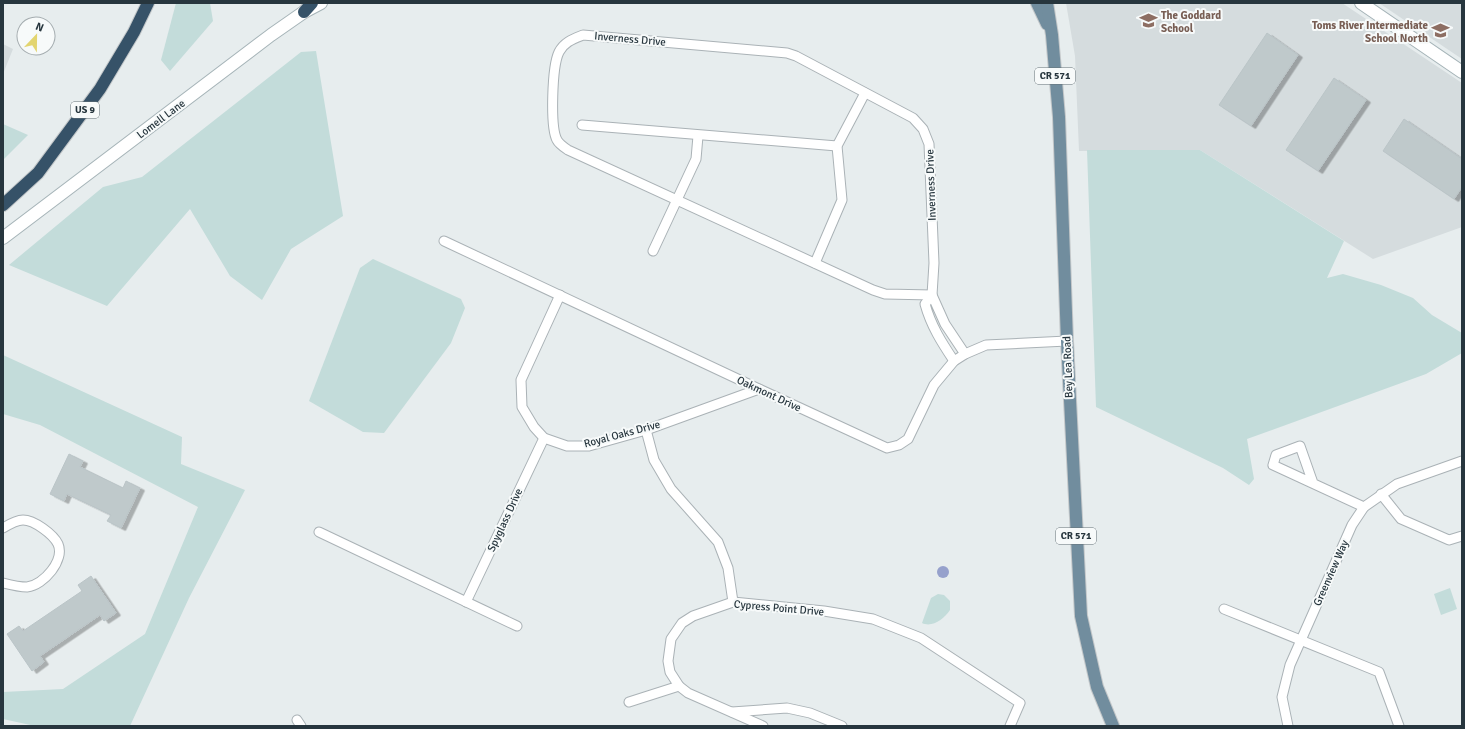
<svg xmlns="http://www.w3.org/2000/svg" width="1465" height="729" viewBox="0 0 1465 729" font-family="Signika,sans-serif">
<defs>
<filter id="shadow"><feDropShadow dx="4.5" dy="2.5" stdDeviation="0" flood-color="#0004"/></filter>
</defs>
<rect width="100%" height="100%" fill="#e7edee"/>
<!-- built -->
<g fill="#d5dcde">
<path d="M 1066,3 L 1342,3 L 1462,83 L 1462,227 L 1373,259 L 1200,150 L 1079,151 L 1075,56 Z"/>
<path d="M 1379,3 L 1462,3 L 1462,59 Z"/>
<path d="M 3,44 L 13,49 L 3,74 Z"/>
</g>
<!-- green -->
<g fill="#c3dcda">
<path d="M 176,3 L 210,3 L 213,21 L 170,71 L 161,60 Z"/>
<path d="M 316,51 L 343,216 L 291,249 L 262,300 L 230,276 L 190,209 L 107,306 L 9,265 L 103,187 L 142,177 L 301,52 Z"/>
<path d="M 3,124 L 28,135 L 3,160 Z"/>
<path d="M 1087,150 L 1200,150 L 1344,241 L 1327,278 L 1343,274 L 1381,285 L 1413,298 L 1432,315 L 1462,333 L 1462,353 L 1426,374 L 1247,439 L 1254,479 L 1249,485 L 1223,468 L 1096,407 Z"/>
<path d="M 373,259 L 461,299 L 465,308 L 451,343 L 384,433 L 363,432 L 309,401 L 360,268 Z"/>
<path d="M 3,355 L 182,437 L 181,464 L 245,490 L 189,598 L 130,726 L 35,726 L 3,719 L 3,692 L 63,689 L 145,634 L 198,507 L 40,425 L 3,414 Z"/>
<path d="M 1450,588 L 1457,609 L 1441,615 L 1434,594 Z"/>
<path d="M 938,594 L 944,595 L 950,601 L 950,610 C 944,619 932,628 922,623 L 931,598 Z"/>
</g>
<!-- water -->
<circle fill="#96a1cc" cx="943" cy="572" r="6"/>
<!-- building -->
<g fill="#bfc9cb" stroke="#bac4c7" filter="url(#shadow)">
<path d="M 1267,33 L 1298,55 L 1251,126 L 1219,105 Z"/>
<path d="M 1334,78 L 1366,100 L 1318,171 L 1286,150 Z"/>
<path d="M 1404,119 L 1462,159 L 1462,187 L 1454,199 L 1383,151 Z"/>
<path d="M 69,454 L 83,461 L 80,467 L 123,488 L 126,481 L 140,488 L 121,528 L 107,521 L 111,515 L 67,494 L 64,501 L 50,494 Z"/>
<path d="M 91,576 L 116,613 L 104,621 L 100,615 L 40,656 L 44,662 L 32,671 L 7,634 L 19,626 L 23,631 L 82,591 L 78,585 Z"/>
</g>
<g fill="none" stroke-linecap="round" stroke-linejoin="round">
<defs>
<g id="street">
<path d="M 583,35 L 787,53 L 796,56 L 913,118 L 923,129 L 929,144 L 934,263 L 932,295 L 885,294 L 873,290 L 568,150 C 565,148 559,144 557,140 C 550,127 552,66 559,52 C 564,42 573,39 583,35 Z"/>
<path d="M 582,125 L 837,146"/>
<path d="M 444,241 L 759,389 L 887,448 L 899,445 L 908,439 L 934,385 L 954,361 L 965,354 L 986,345 L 1067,341"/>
<path d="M 653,251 L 696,159 L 698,136"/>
<path d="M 815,263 L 842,200 L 837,146 L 865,93"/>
<path d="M 560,295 L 521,380 L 522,407 L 534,427 L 544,438 L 567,446 L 589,446 L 646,430 L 759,389"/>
<path d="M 954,361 C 942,343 931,326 925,304 L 932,295 L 945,324 L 965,354"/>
<path d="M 646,430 L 654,460 L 671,489 L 718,542 L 728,568 L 733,602"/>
<path d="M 1313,483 L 1300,446 L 1276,455 L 1273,465 L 1364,507"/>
<path d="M 1381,494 L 1401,519 L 1449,540 L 1462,536"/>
<path d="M 3,528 C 8,525 17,520 23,520 C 34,520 53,534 58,544 C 65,560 44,585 27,587 C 20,587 11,585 3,583"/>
<path d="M 319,532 L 517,626"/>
<path d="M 466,602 L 544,438"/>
<path d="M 1224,609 L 1379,672 L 1399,726"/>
<path d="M 629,702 L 679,686"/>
<path d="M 732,712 L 787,708 L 810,713 L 842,726"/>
<path d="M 297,720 L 301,726"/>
<path d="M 763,726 L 688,693 L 679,686 L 670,672 L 668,661 L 671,639 L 682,623 L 693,616 L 733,602 L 824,611 L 873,619 L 921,638 L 1020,703 L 1010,726"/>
<path d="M 1288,726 L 1282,697 L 1290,665 L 1352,525 L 1364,507 L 1397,484 L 1462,461"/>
</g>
<g id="secondary">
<path d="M 1361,3 L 1462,72"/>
<path d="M 3,238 L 271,35 L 304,12 L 321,3"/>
</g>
<g id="primary">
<path d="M 1037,3 L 1047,24"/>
<path d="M 1047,3 L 1052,35 L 1059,117 L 1067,341 L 1081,616 L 1097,687 L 1113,726"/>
</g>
<g id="highway">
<path d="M 304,12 L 312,3"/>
<path d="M 3,205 L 38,173 L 100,89 L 134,32 L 148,3"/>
</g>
</defs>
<!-- street casing -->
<use href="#street" stroke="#aab2b6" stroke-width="11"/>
<!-- secondary casing -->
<use href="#secondary" stroke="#a6b4b8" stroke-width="14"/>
<!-- primary casing -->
<use href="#primary" stroke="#c3c7c9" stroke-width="14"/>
<!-- highway casing -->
<use href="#highway" stroke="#c3c7c9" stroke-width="14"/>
<!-- street -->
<use href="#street" stroke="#fff" stroke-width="9"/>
<!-- secondary -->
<use href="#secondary" stroke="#fff" stroke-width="12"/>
<!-- primary -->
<use href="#primary" stroke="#718d9e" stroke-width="12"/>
<!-- highway -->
<use href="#highway" stroke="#365268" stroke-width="12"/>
</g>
<!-- icons -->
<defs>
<symbol id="school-bare" viewBox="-9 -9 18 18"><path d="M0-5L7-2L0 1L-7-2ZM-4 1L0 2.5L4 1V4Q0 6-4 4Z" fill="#8d6e63" stroke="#f7fafa" stroke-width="2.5" paint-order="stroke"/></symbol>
</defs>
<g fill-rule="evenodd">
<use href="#school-bare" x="1136" y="8" width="25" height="25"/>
<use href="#school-bare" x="1428" y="18" width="25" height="25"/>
</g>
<g text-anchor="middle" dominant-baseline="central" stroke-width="4" stroke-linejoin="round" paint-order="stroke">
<!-- shield labels -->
<g fill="#f7fafa" stroke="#657176" stroke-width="1">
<rect x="1035" y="68" width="40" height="16" rx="3"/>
<rect x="71" y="102" width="28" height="16" rx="3"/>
<rect x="1056" y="528" width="40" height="16" rx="3"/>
</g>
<g font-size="10" font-weight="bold" fill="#27363e">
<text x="1055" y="76">CR 571</text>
<text x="85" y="110">US 9</text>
<text x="1076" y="536">CR 571</text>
</g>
<!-- education labels -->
<g font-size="11" font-weight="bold" fill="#785e54" stroke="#f7fafa" text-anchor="start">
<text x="1161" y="15">The Goddard<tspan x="1161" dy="13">School</tspan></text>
<text x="1428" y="25" text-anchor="end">Toms River Intermediate<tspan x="1428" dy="13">School North</tspan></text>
</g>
<!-- street labels -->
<g font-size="11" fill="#27363e" stroke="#f7fafa">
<text transform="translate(630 39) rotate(5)">Inverness Drive</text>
<text transform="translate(161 119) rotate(-37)">Lomell Lane</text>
<text transform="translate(931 185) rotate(-92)">Inverness Drive</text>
<text transform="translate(1068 367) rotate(-92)">Bey Lea Road</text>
<text transform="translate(769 394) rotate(25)">Oakmont Drive</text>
<text transform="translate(622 434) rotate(-15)">Royal Oaks Drive</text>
<text transform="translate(505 520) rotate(-65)">Spyglass Drive</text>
<text transform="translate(1331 573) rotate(-66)">Greenview Way</text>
<text transform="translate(779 608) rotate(5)">Cypress Point Drive</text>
</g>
</g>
<!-- border -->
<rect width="1465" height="729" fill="none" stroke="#27363e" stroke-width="8"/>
<!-- north arrow -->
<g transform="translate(36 36) rotate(22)"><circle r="19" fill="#f7fafa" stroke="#a4acaf"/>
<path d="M0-3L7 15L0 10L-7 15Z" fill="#e3d570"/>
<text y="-6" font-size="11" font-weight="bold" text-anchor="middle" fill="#27363e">N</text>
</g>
</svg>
